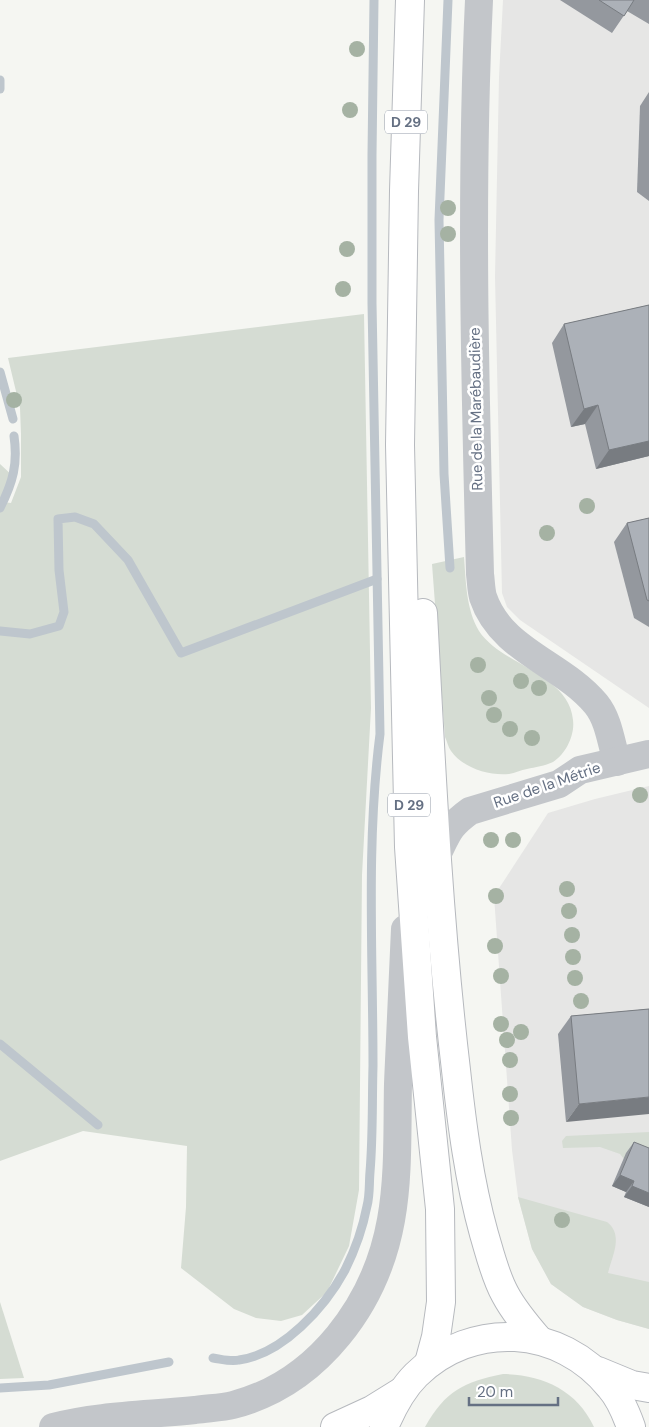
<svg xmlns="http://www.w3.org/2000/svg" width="649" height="1427" viewBox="0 0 649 1427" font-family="'DM Sans',sans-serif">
<rect width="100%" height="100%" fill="#f5f6f2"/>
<!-- built -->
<g fill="#e6e6e5">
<path d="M 503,0 L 649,0 L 649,708 L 520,620 L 507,607 L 502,593 L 495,277 L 499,77 Z"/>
<path d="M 649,786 L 649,1329 L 617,1320 L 583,1307 L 551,1284 L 532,1249 L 518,1197 L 512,1150 L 494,896 L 548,813 L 595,799 Z"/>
</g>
<!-- green -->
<g fill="#d5dcd3">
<path d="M 364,314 L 371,708 L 362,875 L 359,1190 L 349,1246 L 327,1292 L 302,1315 L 281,1321 L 256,1318 L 234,1309 L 181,1268 L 186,1207 L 187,1146 L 83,1131 L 0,1161 L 0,464 L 14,477 L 3,502 L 11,503 L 21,477 L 21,434 L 20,408 L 8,358 Z"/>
<path d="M 464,557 C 466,582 466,609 479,631 C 501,665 569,674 573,720 C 575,735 566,754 553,762 C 545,766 535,767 527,769 C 521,770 515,773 509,774 C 489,776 463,768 451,751 C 448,747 447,741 445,737 L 432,564 Z"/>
<path d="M 649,1132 L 649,1162 L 638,1165 L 624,1159 L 620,1154 L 600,1147 L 563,1148 L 562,1141 L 566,1136 Z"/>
<path d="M 518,1197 L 607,1222 C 624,1235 612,1256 608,1273 L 649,1282 L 649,1329 L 617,1320 L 583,1307 L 551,1284 L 532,1249 Z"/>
<path d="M 0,1302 L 24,1378 L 0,1379 Z"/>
<path d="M 503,1374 C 542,1375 576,1389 594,1427 L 425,1427 C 445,1391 464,1382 503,1374 Z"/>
</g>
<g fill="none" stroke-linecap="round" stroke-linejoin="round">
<!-- stream -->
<g stroke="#bec6cd" stroke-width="9">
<path d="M 448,0 L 439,220 L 444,474 L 450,568"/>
<path d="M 0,80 L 0,89"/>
<path d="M 0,372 L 13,419"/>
<path d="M 0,508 C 13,482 18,464 14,436"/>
<path d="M 0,631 L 30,634 L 59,626 L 64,612 L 59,570 L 58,519 L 75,517 L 94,524 L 128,560 L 181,653 L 377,579"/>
<path d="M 0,1044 L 98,1125"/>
<path d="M 213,1358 C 221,1359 231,1362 239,1360 C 283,1354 325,1307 345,1270 C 355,1250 363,1227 367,1206 C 370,1195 369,1183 370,1172 C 373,1136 372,1101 373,1066 C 373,955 366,844 380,734 L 372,303 L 372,155 L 374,0"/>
<path d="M 0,1388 L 49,1385 L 169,1362"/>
</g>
<defs>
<g id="major">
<path d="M 410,0 L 404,191 L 400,445 L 409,847 L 422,1037 L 440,1209 L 441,1302 L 436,1337 L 429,1363"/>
<path d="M 423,613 C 431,765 438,918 456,1070 C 462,1125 469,1180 484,1234 C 490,1254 495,1276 505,1294 C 514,1311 526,1325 539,1340"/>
<path d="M 598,1371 L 632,1385 L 649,1388"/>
<path d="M 335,1427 L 372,1410 L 401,1392"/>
<path d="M 384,1427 C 392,1408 401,1390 416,1375 C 472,1320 560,1325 610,1387 C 620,1398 626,1413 631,1427"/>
</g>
</defs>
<!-- major casing -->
<use href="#major" stroke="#b6b9be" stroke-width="30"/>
<!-- minor -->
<g stroke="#c3c6ca" stroke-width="28">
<path d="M 479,0 C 470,191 475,382 480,574 C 481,581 481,590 483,597 C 501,651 562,663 596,704 C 609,720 611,743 617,762"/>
<path d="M 437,855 C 448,833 449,826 470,811 L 559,784 L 580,770 L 649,754"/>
<path d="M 53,1427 C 99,1415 148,1415 195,1410 C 207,1408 221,1408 233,1405 C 318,1383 376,1304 391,1220 C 399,1176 397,1128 398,1084 C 400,1032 403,980 405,929"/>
</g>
<!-- major -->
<use href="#major" stroke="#fff" stroke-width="28"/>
</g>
<!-- trees -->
<g fill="#a5b2a3">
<circle cx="357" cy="49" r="8"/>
<circle cx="350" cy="110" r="8"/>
<circle cx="448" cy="208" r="8"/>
<circle cx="448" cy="234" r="8"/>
<circle cx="347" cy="249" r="8"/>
<circle cx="343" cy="289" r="8"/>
<circle cx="14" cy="400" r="8"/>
<circle cx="587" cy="506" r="8"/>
<circle cx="547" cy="533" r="8"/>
<circle cx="478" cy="665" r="8"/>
<circle cx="521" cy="681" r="8"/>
<circle cx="539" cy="688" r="8"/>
<circle cx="489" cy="698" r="8"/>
<circle cx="494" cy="715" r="8"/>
<circle cx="510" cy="729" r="8"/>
<circle cx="532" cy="738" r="8"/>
<circle cx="640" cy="795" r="8"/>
<circle cx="491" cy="840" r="8"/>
<circle cx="513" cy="840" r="8"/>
<circle cx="567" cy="889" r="8"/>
<circle cx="496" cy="896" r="8"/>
<circle cx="569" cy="911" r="8"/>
<circle cx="572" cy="935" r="8"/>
<circle cx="495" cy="946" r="8"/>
<circle cx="573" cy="957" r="8"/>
<circle cx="501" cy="976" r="8"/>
<circle cx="575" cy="978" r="8"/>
<circle cx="581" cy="1001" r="8"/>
<circle cx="501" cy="1024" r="8"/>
<circle cx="521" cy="1032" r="8"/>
<circle cx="507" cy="1040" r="8"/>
<circle cx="510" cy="1060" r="8"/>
<circle cx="510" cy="1094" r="8"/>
<circle cx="511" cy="1118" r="8"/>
<circle cx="562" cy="1220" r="8"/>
</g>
<!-- wall -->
<g fill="#94989e">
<path d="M 560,0 L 649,0 L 649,24 L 627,11 L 612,33 Z"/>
<path d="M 649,92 L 649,201 L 637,192 L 640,106 Z"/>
<path d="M 649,305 L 649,456 L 596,469 L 585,424 L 571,427 L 552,343 L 564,324 Z"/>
<path d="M 649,518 L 649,627 L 634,618 L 614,542 L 627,523 Z"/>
<path d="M 649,1009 L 566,1122 L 558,1034 L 571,1016 Z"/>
<path d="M 634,1142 L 649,1207 L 624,1197 L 626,1192 L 612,1186 L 626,1153 Z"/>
</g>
<!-- shaded-wall -->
<g fill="#787c81">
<path d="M 598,405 L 585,424 L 571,427 L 584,409 Z"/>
<path d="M 649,441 L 649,456 L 596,469 L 609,450 Z"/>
<path d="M 649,1097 L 649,1114 L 566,1122 L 579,1104 Z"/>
<path d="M 620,1175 L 634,1181 L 626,1192 L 612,1186 Z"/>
<path d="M 632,1186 L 649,1193 L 649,1207 L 624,1197 Z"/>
</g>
<!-- building -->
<g fill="#acb1b8" stroke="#787c81">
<path d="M 599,0 L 634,0 L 624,16 Z"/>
<path d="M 649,305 L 649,441 L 609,450 L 598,405 L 584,409 L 564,324 Z"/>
<path d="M 649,518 L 649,601 L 647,600 L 627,523 Z"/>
<path d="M 649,1009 L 649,1097 L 579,1104 L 571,1016 Z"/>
<path d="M 634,1142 L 649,1148 L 649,1193 L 632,1186 L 634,1181 L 620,1175 Z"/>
</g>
<g text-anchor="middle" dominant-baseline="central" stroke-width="5" stroke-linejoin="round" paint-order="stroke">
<!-- shield labels -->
<g fill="#fff" stroke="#939ba8" stroke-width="1">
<rect x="385" y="110.5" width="42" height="23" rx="4"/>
<rect x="388" y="793.5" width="42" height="23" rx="4"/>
</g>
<g font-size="14" font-weight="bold" fill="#657083">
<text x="406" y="122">D 29</text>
<text x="409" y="805">D 29</text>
</g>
<!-- street labels -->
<g font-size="15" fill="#657083" stroke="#fff">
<text transform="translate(476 409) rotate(-91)">Rue de la Marébaudière</text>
<text transform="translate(547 785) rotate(-19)">Rue de la Métrie</text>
</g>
</g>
<!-- scale -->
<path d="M469 1397v8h89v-8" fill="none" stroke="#657083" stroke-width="2.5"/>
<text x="477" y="1397" font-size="15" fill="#657083" stroke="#ffffff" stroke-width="4" paint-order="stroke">20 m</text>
</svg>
